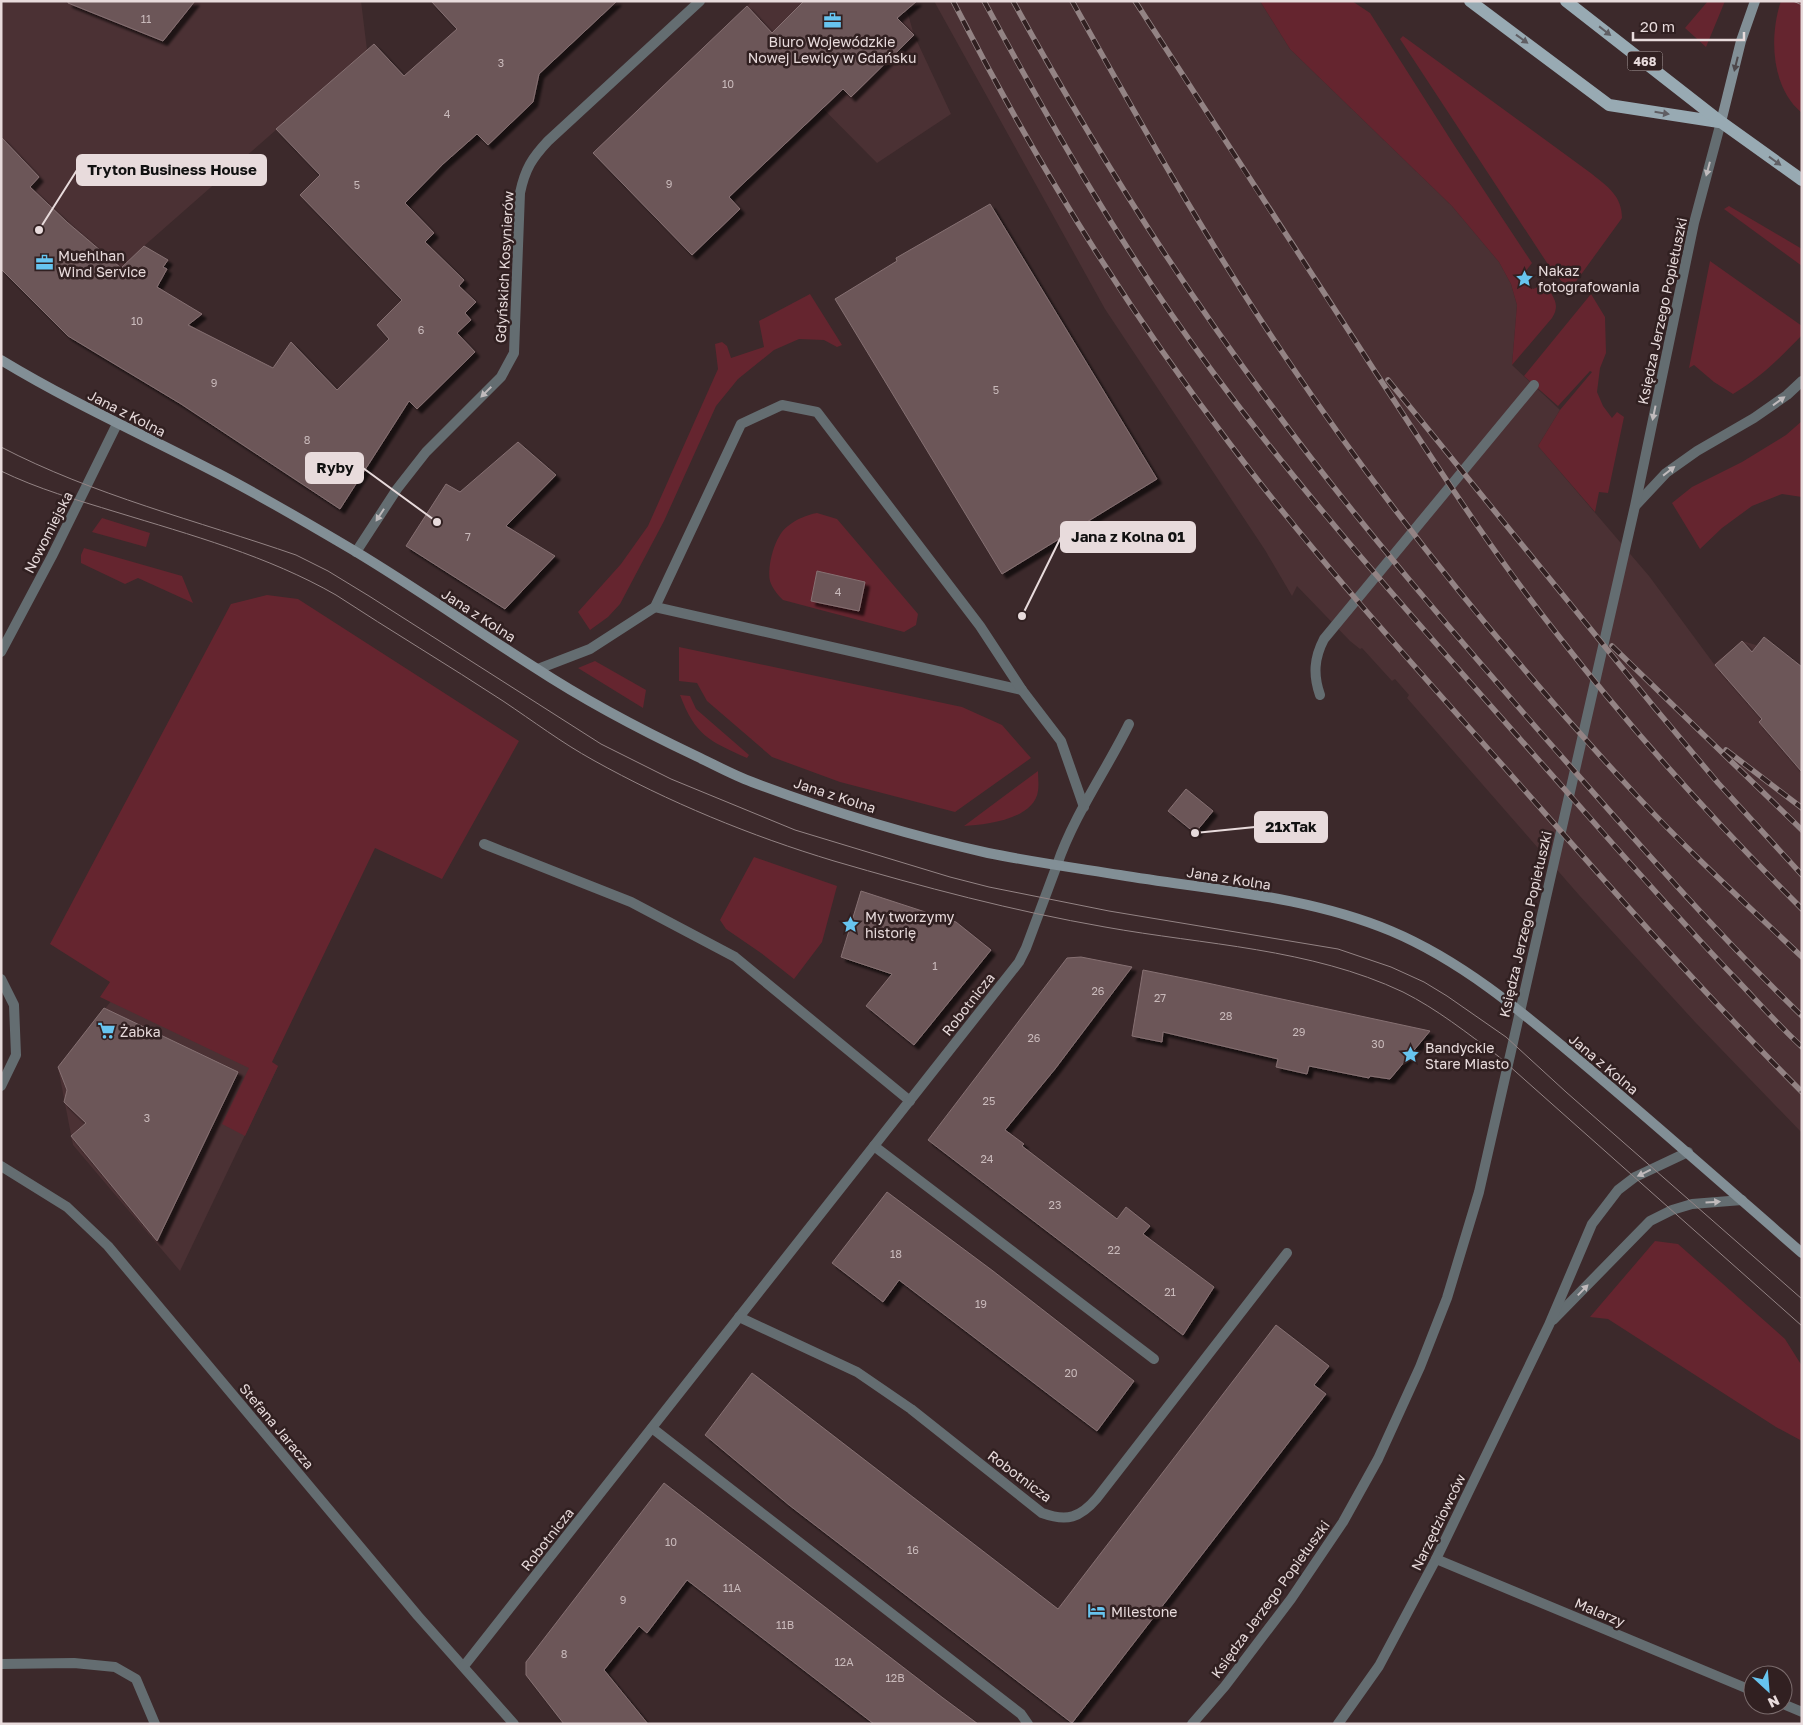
<svg xmlns="http://www.w3.org/2000/svg" width="1803" height="1725" viewBox="0 0 1803 1725" font-family="'Golos Text',sans-serif">
<defs>
<filter id="shadow"><feDropShadow dx="4.5" dy="4.5" stdDeviation="1" flood-color="#0009"/></filter>
</defs>
<rect width="100%" height="100%" fill="#3c292b"/>
<!-- built -->
<g fill="#4b3134">
<path d="M 1,1 L 361,1 L 367,50 L 144,246 L 116,272 L 1,269 Z"/>
<path d="M 752,1 L 900,1 L 908,14 L 914,35 L 951,114 L 877,163 L 760,45 L 772,33 L 747,6 Z"/>
<path d="M 934,1 L 1260,1 L 1290,49 L 1452,206 L 1499,262 L 1511,284 L 1517,305 L 1512,365 L 1560,410 L 1538,446 L 1649,576 L 1714,664 L 1742,641 L 1756,645 L 1802,681 L 1802,1133 L 1695,1022 L 1579,895 L 1407,698 L 1409,695 L 1395,679 L 1392,681 L 1362,648 L 1360,649 L 1350,641 L 1297,586 L 1292,596 L 1265,550 L 1105,309 Z"/>
<path d="M 120,990 L 278,1066 L 180,1271 L 73,1145 L 58,1067 Z"/>
</g>
<!-- green -->
<g fill="#65252f">
<path d="M 1260,1 L 1352,1 L 1370,13 L 1454,145 L 1532,263 L 1521,277 L 1533,289 L 1545,284 C 1553,297 1561,304 1552,318 L 1512,365 L 1517,305 L 1511,284 L 1499,262 L 1452,206 L 1290,49 Z"/>
<path d="M 1708,1 L 1725,1 L 1706,47 L 1685,28 Z"/>
<path d="M 1781,1 L 1802,1 L 1802,113 C 1771,88 1769,36 1781,1 Z"/>
<path d="M 1403,36 L 1592,174 C 1608,187 1622,196 1622,218 L 1572,287 L 1567,287 L 1553,272 L 1400,39 Z"/>
<path d="M 1729,206 L 1802,249 L 1802,266 L 1724,209 Z"/>
<path d="M 1710,261 L 1802,326 L 1802,335 C 1779,359 1761,377 1733,394 L 1714,382 L 1694,365 L 1689,368 Z"/>
<path d="M 810,294 L 842,345 L 837,347 L 824,340 L 799,339 L 774,350 L 738,379 L 716,406 L 664,521 L 620,604 L 608,617 L 590,630 L 578,612 L 621,564 L 648,526 L 718,369 L 715,344 L 722,342 L 727,346 L 731,358 L 764,347 L 759,321 Z"/>
<path d="M 1591,294 L 1605,317 L 1606,353 L 1600,368 L 1597,392 L 1603,406 L 1612,418 L 1617,412 L 1624,417 L 1608,493 L 1599,492 L 1595,512 L 1538,446 L 1560,410 L 1592,372 L 1590,371 L 1558,406 L 1524,376 Z"/>
<path d="M 1802,421 L 1802,497 L 1782,494 L 1752,506 L 1722,528 L 1700,549 L 1672,503 L 1692,487 L 1742,462 L 1786,435 Z"/>
<path d="M 817,513 L 837,519 L 918,614 L 916,625 L 904,632 L 783,600 C 778,595 772,588 770,581 C 767,565 775,535 788,526 C 797,519 806,515 817,513 Z"/>
<path d="M 102,518 L 150,533 L 146,547 L 92,532 Z"/>
<path d="M 84,548 L 182,576 L 193,603 L 138,578 L 125,584 L 81,563 L 81,555 Z"/>
<path d="M 267,595 L 298,599 L 519,741 L 442,879 L 375,848 L 272,1062 L 278,1066 L 245,1136 L 222,1124 L 249,1068 L 100,997 L 110,982 L 50,944 L 231,604 Z"/>
<path d="M 679,647 L 962,707 L 1002,725 L 1031,758 L 955,812 L 840,782 L 772,757 L 707,701 L 697,683 L 679,681 Z"/>
<path d="M 595,661 L 646,690 L 643,708 L 578,668 Z"/>
<path d="M 680,695 L 690,696 L 696,709 L 749,755 L 747,758 C 709,741 695,735 680,695 Z"/>
<path d="M 1038,771 C 1038,777 1039,785 1038,791 C 1034,819 987,825 964,826 Z"/>
<path d="M 754,857 L 837,886 L 822,942 L 794,979 L 761,953 L 726,929 L 720,920 Z"/>
<path d="M 1655,1241 L 1678,1244 L 1785,1339 L 1802,1366 L 1802,1441 L 1776,1427 L 1608,1319 L 1590,1317 Z"/>
</g>
<!-- building -->
<g fill="#6c5759" stroke="#867072" filter="url(#shadow)">
<path d="M 68,1 L 195,1 L 163,41 L 68,3 Z"/>
<path d="M 431,1 L 617,1 L 539,74 L 533,102 L 488,145 L 477,134 L 443,164 L 405,203 L 434,233 L 425,242 L 464,280 L 459,286 L 476,302 L 465,313 L 471,320 L 457,333 L 475,352 L 417,409 L 409,401 L 340,509 L 181,404 L 68,336 L 1,269 L 1,137 L 39,177 L 30,187 L 68,223 L 121,268 L 144,246 L 168,260 L 163,267 L 167,269 L 157,287 L 202,314 L 188,325 L 273,368 L 291,342 L 337,390 L 389,339 L 377,325 L 402,300 L 300,195 L 320,175 L 276,129 L 374,44 L 404,76 L 457,29 Z"/>
<path d="M 804,1 L 917,1 L 897,18 L 914,35 L 851,97 L 843,89 L 729,197 L 740,209 L 692,255 L 593,153 L 747,6 L 772,33 Z"/>
<path d="M 990,204 L 1157,479 L 1002,574 L 835,299 L 897,261 L 896,258 Z"/>
<path d="M 518,442 L 556,475 L 506,526 L 555,556 L 505,609 L 406,546 L 446,484 L 460,492 Z"/>
<path d="M 817,571 L 865,582 L 859,611 L 811,601 Z"/>
<path d="M 1764,637 L 1802,667 L 1802,772 L 1759,722 L 1762,719 L 1715,665 L 1742,641 L 1752,652 Z"/>
<path d="M 1186,789 L 1213,811 L 1195,833 L 1168,811 Z"/>
<path d="M 861,891 L 956,922 L 991,950 L 914,1045 L 866,1006 L 892,974 L 841,957 Z"/>
<path d="M 1081,957 L 1132,967 L 1055,1069 L 1005,1130 L 1024,1144 L 1022,1146 L 1117,1219 L 1126,1207 L 1150,1226 L 1143,1234 L 1214,1287 L 1183,1335 L 928,1140 L 1067,958 Z"/>
<path d="M 1143,970 L 1198,981 L 1430,1031 L 1390,1079 L 1370,1076 L 1369,1078 L 1309,1066 L 1307,1074 L 1276,1067 L 1278,1059 L 1163,1032 L 1162,1042 L 1132,1036 Z"/>
<path d="M 104,1008 L 238,1072 L 157,1241 L 71,1136 L 86,1123 L 64,1102 L 67,1090 L 58,1067 Z"/>
<path d="M 887,1192 L 993,1271 L 1134,1381 L 1097,1431 L 899,1280 L 883,1302 L 832,1263 Z"/>
<path d="M 1276,1325 L 1329,1366 L 1314,1385 L 1326,1394 L 1072,1723 L 789,1505 L 705,1435 L 752,1373 L 1058,1609 Z"/>
<path d="M 664,1483 L 943,1698 L 978,1724 L 874,1724 L 687,1580 L 647,1633 L 639,1626 L 604,1670 L 648,1724 L 564,1724 L 526,1675 L 526,1662 Z"/>
</g>
<g fill="none" stroke-linecap="round" stroke-linejoin="round">
<!-- service -->
<g stroke="#646d71" stroke-width="10">
<path d="M 655,607 L 1022,690"/>
<path d="M 538,669 L 590,649 L 655,607 L 741,424 L 782,405 L 817,412 L 980,626 L 1022,690 L 1061,741 L 1084,807"/>
<path d="M 1320,695 C 1313,675 1314,658 1324,639 L 1534,385"/>
<path d="M 484,844 L 631,902 L 735,957 L 910,1101"/>
<path d="M 1057,865 C 1074,815 1106,771 1129,724"/>
<path d="M 1,1664 L 74,1663 L 115,1667 L 136,1679 L 155,1724"/>
</g>
<!-- minor -->
<g stroke="#646d71" stroke-width="10">
<path d="M 356,552 L 397,489 L 426,452 L 501,377 L 514,353 L 520,193 C 525,169 532,158 548,141 L 700,1"/>
<path d="M 1,652 L 52,556 L 117,424"/>
<path d="M 1,979 L 14,1005 L 16,1055 L 1,1086"/>
<path d="M 874,1146 L 1154,1359"/>
<path d="M 1,1166 L 67,1207 L 108,1246 L 418,1616 L 514,1724"/>
<path d="M 739,1317 L 857,1372 L 911,1409 L 1042,1513 C 1067,1522 1080,1518 1097,1498 L 1287,1253"/>
<path d="M 1553,1320 L 1650,1221 L 1672,1210 L 1692,1204 L 1742,1200"/>
<path d="M 652,1428 L 1021,1714 L 1028,1724"/>
<path d="M 1436,1559 L 1753,1691"/>
<path d="M 464,1666 L 1019,962 L 1026,948 L 1057,865"/>
<path d="M 1783,1704 L 1802,1712"/>
<path d="M 1338,1724 L 1379,1666 L 1436,1559 L 1549,1325 L 1592,1224 L 1618,1190 L 1635,1177 L 1688,1152"/>
</g>
<!-- tertiary -->
<g stroke="#646d71" stroke-width="10">
<path d="M 1636,505 L 1666,473 L 1697,451 L 1754,418 L 1787,395 L 1802,381"/>
<path d="M 1192,1724 L 1225,1686 L 1291,1599 L 1343,1522 L 1378,1459 L 1420,1367 L 1447,1298 L 1479,1192 L 1635,506 L 1694,223 L 1721,122"/>
</g>
<!-- secondary -->
<g stroke="#828f96" stroke-width="10">
<path d="M 1721,122 L 1741,41 L 1755,1"/>
<path d="M 1,360 C 72,403 146,436 219,474 C 265,498 309,524 353,550 C 415,587 474,629 534,667 C 586,701 641,730 696,756 C 715,765 733,775 752,782 C 829,811 908,835 988,853 C 1032,862 1076,868 1120,875 C 1210,890 1305,895 1391,931 C 1467,963 1530,1019 1592,1071 C 1663,1131 1732,1192 1802,1253"/>
</g>
<!-- primary -->
<g stroke="#98aab3" stroke-width="12">
<path d="M 1470,1 L 1609,105 L 1719,122"/>
<path d="M 1566,1 L 1721,122 L 1802,180"/>
</g>
<!-- tram -->
<g stroke="#938384" stroke-width="1">
<path d="M 1793,1 L 1802,5"/>
<path d="M 1,447 C 93,495 198,521 296,555 L 328,571 L 369,596 L 601,744 L 671,779 L 795,830 L 950,877 L 989,887 L 1109,911 L 1338,949 L 1391,967 L 1424,982 L 1447,996 L 1506,1037 L 1566,1092 L 1802,1299"/>
<path d="M 1,471 C 38,489 77,500 116,512 C 191,535 268,556 336,595 C 391,631 448,665 503,701 C 533,721 562,743 593,760 C 668,802 751,836 834,861 C 923,887 1013,911 1105,927 C 1205,945 1310,948 1403,992 C 1437,1009 1467,1033 1498,1056 L 1802,1326"/>
</g>
<defs>
<g id="rail">
<path d="M 953,1 C 1032,156 1124,305 1230,444 C 1315,557 1411,662 1505,768 C 1602,878 1698,988 1802,1092"/>
<path d="M 984,1 C 1053,129 1126,255 1212,371 C 1312,506 1424,630 1535,756 C 1602,831 1667,907 1737,980 C 1758,1002 1779,1026 1802,1047"/>
<path d="M 1013,1 C 1090,141 1175,277 1271,405 C 1357,522 1452,631 1547,740 C 1630,834 1712,929 1802,1016"/>
<path d="M 1072,1 C 1139,121 1207,241 1284,355 C 1389,511 1509,658 1637,796 C 1689,852 1746,904 1802,957"/>
<path d="M 1135,1 C 1215,125 1295,249 1376,373 C 1434,461 1491,551 1557,634 C 1632,731 1715,822 1802,909"/>
<path d="M 1388,380 L 1654,707 L 1718,783 L 1802,875"/>
<path d="M 1612,646 L 1802,830"/>
<path d="M 1726,750 L 1802,808"/>
</g>
</defs>
<!-- rail casing -->
<use href="#rail" stroke="#938384" stroke-width="5.5"/>
<!-- rail -->
<use href="#rail" stroke="#312021" stroke-width="4" stroke-dasharray="11" stroke-linecap="butt"/>
</g>
<!-- one-way arrows -->
<defs><path id="oneway-solid" d="M-6-.8H1V-3.2L6.5 0L1 3.2V.8H-6Z" transform="scale(1.25)"/></defs>
<g fill="#5f5e63">
<use href="#oneway-solid" transform="translate(1605 31) rotate(38)"/>
<use href="#oneway-solid" transform="translate(1522 39) rotate(36)"/>
<use href="#oneway-solid" transform="translate(1662 113) rotate(9)"/>
<use href="#oneway-solid" transform="translate(1775 161) rotate(36)"/>
</g>
<use fill="#4d474a" href="#oneway-solid" transform="translate(1736 64) rotate(104)"/>
<g fill="#c0babc">
<use href="#oneway-solid" transform="translate(1708 169) rotate(105)"/>
<use href="#oneway-solid" transform="translate(486 392) rotate(135)"/>
<use href="#oneway-solid" transform="translate(1779 401) rotate(-36)"/>
<use href="#oneway-solid" transform="translate(1654 413) rotate(102)"/>
<use href="#oneway-solid" transform="translate(1669 471) rotate(-38)"/>
<use href="#oneway-solid" transform="translate(380 515) rotate(123)"/>
<use href="#oneway-solid" transform="translate(1644 1173) rotate(154)"/>
<use href="#oneway-solid" transform="translate(1713 1202) rotate(-4)"/>
<use href="#oneway-solid" transform="translate(1583 1290) rotate(-46)"/>
</g>
<!-- icons -->
<defs>
<symbol id="office-bare" viewBox="-9 -9 18 18"><path d="M-6-3h4V-5.5h4V-3h4V5H-6ZM-1-4.5V-3h2v-1.5ZM-6 0V1H6V0Z" fill="#67c4ef" stroke="#312021" stroke-width="2.5" paint-order="stroke"/></symbol>
<symbol id="sight-bare" viewBox="-9 -9 18 18"><path d="M0-6L1.8-2.2L6-1.7L2.9 1.2L3.7 5.4L0 3.3L-3.7 5.4L-2.9 1.2L-6-1.7L-1.8-2.2Z" fill="#67c4ef" stroke="#312021" stroke-width="2.5" paint-order="stroke"/></symbol>
<symbol id="supermarket-bare" viewBox="-9 -9 18 18"><path d="M-6-5.5h2.5l.6 2H6L4.5 2H-2.5L-4.4-4H-6ZM-1.5 3.2a1.3 1.3 0 1 0 .1 0ZM3 3.2a1.3 1.3 0 1 0 .1 0Z" fill="#67c4ef" stroke="#312021" stroke-width="2.5" paint-order="stroke"/></symbol>
<symbol id="hotel-bare" viewBox="-9 -9 18 18"><path d="M-6-4.5h1.5V1H6V5H4.5V3h-9V5H-6ZM-4 0a1.8 1.8 0 1 1 3.6 0ZM.5 0V-2.5h3Q6-2.5 6 0Z" fill="#67c4ef" stroke="#312021" stroke-width="2.5" paint-order="stroke"/></symbol>
</defs>
<g fill-rule="evenodd">
<use href="#office-bare" x="820" y="8" width="25" height="25"/>
<use href="#office-bare" x="32" y="250" width="25" height="25"/>
<use href="#sight-bare" x="1512" y="266" width="25" height="25"/>
<use href="#sight-bare" x="838" y="912" width="25" height="25"/>
<use href="#supermarket-bare" x="94" y="1018" width="25" height="25"/>
<use href="#sight-bare" x="1398" y="1042" width="25" height="25"/>
<use href="#hotel-bare" x="1084" y="1598" width="25" height="25"/>
</g>
<g text-anchor="middle" dominant-baseline="central" stroke-width="5" stroke-linejoin="round" paint-order="stroke">
<!-- number labels -->
<g font-size="11" fill="#c9babb">
<text x="146" y="18">11</text>
<text x="501" y="62">3</text>
<text x="728" y="83">10</text>
<text x="447" y="113">4</text>
<text x="669" y="183">9</text>
<text x="357" y="184">5</text>
<text x="137" y="320">10</text>
<text x="421" y="329">6</text>
<text x="214" y="382">9</text>
<text x="996" y="389">5</text>
<text x="307" y="439">8</text>
<text x="468" y="536">7</text>
<text x="838" y="591">4</text>
<text x="935" y="965">1</text>
<text x="1098" y="990">26</text>
<text x="1160" y="997">27</text>
<text x="1226" y="1015">28</text>
<text x="1299" y="1031">29</text>
<text x="1034" y="1037">26</text>
<text x="1378" y="1043">30</text>
<text x="989" y="1100">25</text>
<text x="147" y="1117">3</text>
<text x="987" y="1158">24</text>
<text x="1055" y="1204">23</text>
<text x="1114" y="1249">22</text>
<text x="896" y="1253">18</text>
<text x="1170" y="1291">21</text>
<text x="981" y="1303">19</text>
<text x="1071" y="1372">20</text>
<text x="671" y="1541">10</text>
<text x="913" y="1549">16</text>
<text x="732" y="1587">11A</text>
<text x="623" y="1599">9</text>
<text x="785" y="1624">11B</text>
<text x="564" y="1653">8</text>
<text x="844" y="1661">12A</text>
<text x="895" y="1677">12B</text>
</g>
<!-- shield labels -->
<rect fill="#312021" stroke="#b1a3a4" stroke-width="1" x="1627.5" y="51.5" width="35" height="19" rx="4"/>
<g font-size="12" font-weight="bold" fill="#e8dbdc">
<text x="1645" y="61">468</text>
</g>
<!-- poi labels -->
<g font-size="14" fill="#e8dbdc" stroke="#312021" text-anchor="start">
<text x="832" y="41" text-anchor="middle">Biuro Wojewódzkie<tspan x="832" dy="16">Nowej Lewicy w Gdańsku</tspan></text>
<text x="58" y="255">Muehlhan<tspan x="58" dy="16">Wind Service</tspan></text>
<text x="1538" y="270">Nakaz<tspan x="1538" dy="16">fotografowania</tspan></text>
<text x="865" y="916">My tworzymy<tspan x="865" dy="16">historię</tspan></text>
<text x="120" y="1031">Żabka</text>
<text x="1425" y="1047">Bandyckie<tspan x="1425" dy="16">Stare Miasto</tspan></text>
<text x="1111" y="1611">Milestone</text>
</g>
<!-- street labels -->
<g font-size="14" fill="#e8dbdc" stroke="#312021">
<text transform="translate(504 267) rotate(-87)">Gdyńskich Kosynierów</text>
<text transform="translate(1662 311) rotate(-78)">Księdza Jerzego Popiełuszki</text>
<text transform="translate(127 413) rotate(27)">Jana z Kolna</text>
<text transform="translate(48 532) rotate(-63)">Nowomiejska</text>
<text transform="translate(479 615) rotate(33)">Jana z Kolna</text>
<text transform="translate(835 795) rotate(18)">Jana z Kolna</text>
<text transform="translate(1229 878) rotate(9)">Jana z Kolna</text>
<text transform="translate(1525 924) rotate(-77)">Księdza Jerzego Popiełuszki</text>
<text transform="translate(968 1004) rotate(-52)">Robotnicza</text>
<text transform="translate(1604 1064) rotate(40)">Jana z Kolna</text>
<text transform="translate(277 1426) rotate(50)">Stefana Jaracza</text>
<text transform="translate(1020 1476) rotate(37)">Robotnicza</text>
<text transform="translate(1438 1522) rotate(-64)">Narzędziowców</text>
<text transform="translate(547 1539) rotate(-52)">Robotnicza</text>
<text transform="translate(1270 1599) rotate(-54)">Księdza Jerzego Popiełuszki</text>
<text transform="translate(1600 1612) rotate(23)">Malarzy</text>
</g>
</g>
<!-- callouts -->
<path fill="none" stroke="#e8dbdc" stroke-width="2" d="M39 230L77 170M437 522L363 468M1022 616L1061 537M1195 833L1255 827"/>
<g fill="#e8dbdc" stroke="#312021" stroke-width="2">
<circle cx="39" cy="230" r="5"/>
<circle cx="437" cy="522" r="5"/>
<circle cx="1022" cy="616" r="5"/>
<circle cx="1195" cy="833" r="5"/>
</g>
<g fill="#e8dbdc" stroke="#e8dbdc" stroke-width="2">
<rect x="77" y="155" width="189" height="30" rx="5"/>
<rect x="306" y="453" width="57" height="30" rx="5"/>
<rect x="1061" y="522" width="134" height="30" rx="5"/>
<rect x="1255" y="812" width="72" height="30" rx="5"/>
</g>
<g font-size="15" text-anchor="middle" font-weight="bold" fill="#111">
<text x="172" y="175">Tryton Business House</text>
<text x="335" y="473">Ryby</text>
<text x="1128" y="542">Jana z Kolna 01</text>
<text x="1291" y="832">21xTak</text>
</g>
<!-- border -->
<rect width="1803" height="1725" fill="none" stroke="#e8dbdc" stroke-width="5"/>
<!-- north arrow -->
<g transform="translate(1768 1690) rotate(154)"><circle r="24" fill="#312021" stroke="#7a6b6c"/>
<path d="M0-4L9 19L0 12L-9 19Z" fill="#67c4ef"/>
<text y="-8" font-size="14" font-weight="bold" text-anchor="middle" fill="#e8dbdc">N</text>
</g>
<!-- scale -->
<path d="M1633 32v8h111v-8" fill="none" stroke="#e8dbdc" stroke-width="2.5"/>
<text x="1640" y="32" font-size="15" fill="#e8dbdc" stroke="#312021" stroke-width="4" paint-order="stroke">20 m</text>
</svg>
